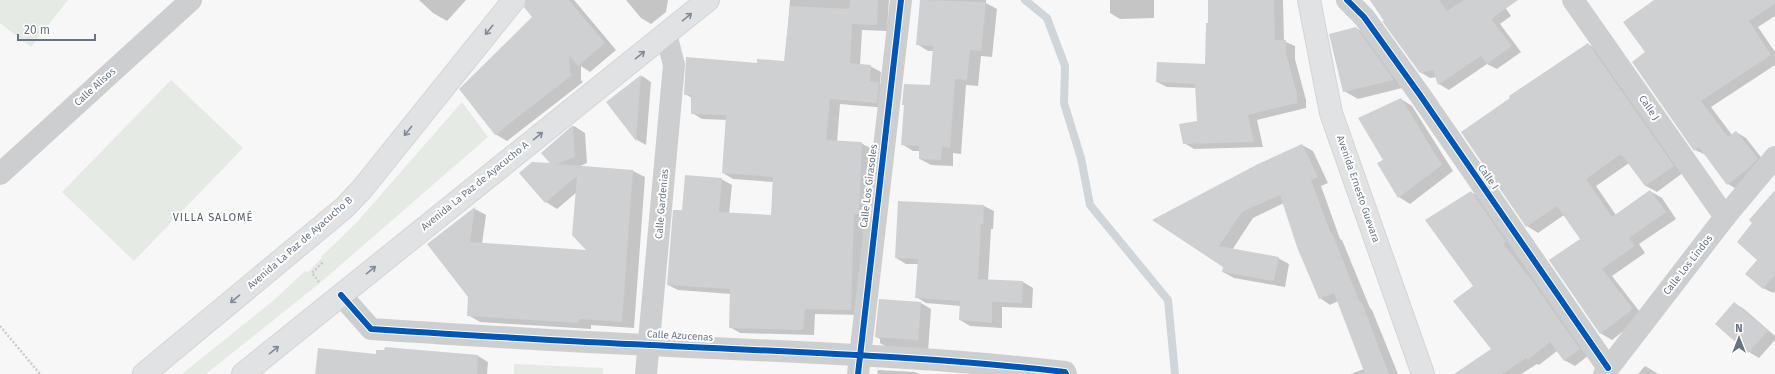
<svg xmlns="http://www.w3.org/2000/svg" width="1775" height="374" viewBox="0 0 1775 374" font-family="'Fira Sans',sans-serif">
<rect width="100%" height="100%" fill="#f7f7f7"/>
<!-- green -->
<g fill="#e6eae5">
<path d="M 0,0 L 68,0 L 31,47 L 0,23 Z"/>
<path d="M 171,80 L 243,148 L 134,261 L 62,192 Z"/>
<path d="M 462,102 L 488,137 L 320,283 L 206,374 L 182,374 L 274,300 L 305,271 L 308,272 L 322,258 L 321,257 L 357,222 Z"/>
<path d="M 514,364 L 603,368 L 603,374 L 514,374 Z"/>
</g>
<!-- shadow -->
<g fill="#0003">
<path d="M 419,0 L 466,0 L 447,21 L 433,13 Z"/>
<path d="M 530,0 L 574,0 L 616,50 L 590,72 L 581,66 L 581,80 L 583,82 L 507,141 L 495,134 L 534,17 Z"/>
<path d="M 626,0 L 668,0 L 666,12 L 651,24 L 641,18 Z"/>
<path d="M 790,0 L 889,0 L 887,31 L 862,30 L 860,65 L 870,66 L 881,72 L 880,84 L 889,89 L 887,108 L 840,104 L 837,142 L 861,143 L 872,149 L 869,219 L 864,219 L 861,315 L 815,314 L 814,335 L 740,333 L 730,327 L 731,294 L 678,290 L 668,285 L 683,211 L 721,179 L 732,185 L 729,214 L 772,216 L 773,182 L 733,179 L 723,173 L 727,120 L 702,119 L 692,113 L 692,98 L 685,94 L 757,65 L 785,62 Z"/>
<path d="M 921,0 L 986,0 L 986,3 L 997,9 L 992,57 L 981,56 L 978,86 L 966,85 L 961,154 L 953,153 L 953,166 L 931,165 L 920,159 L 920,151 L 913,151 L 902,144 L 905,106 L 903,104 L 931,87 L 934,51 L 928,51 L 917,44 Z"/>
<path d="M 1110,0 L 1154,0 L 1154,18 L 1120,19 L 1110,13 Z"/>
<path d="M 1209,0 L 1283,0 L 1284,41 L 1295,46 L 1295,59 L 1306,100 L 1306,108 L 1257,120 L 1263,147 L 1194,149 L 1184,143 L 1198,122 L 1196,88 L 1167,87 L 1157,82 L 1206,65 L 1210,24 Z"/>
<path d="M 1370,0 L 1504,0 L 1501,1 L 1511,16 L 1500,24 L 1521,52 L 1497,69 L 1487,64 L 1449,90 L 1439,84 L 1437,77 L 1430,78 L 1420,72 Z"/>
<path d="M 1656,0 L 1775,0 L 1775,16 L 1758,27 L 1775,52 L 1775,65 L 1711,107 L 1732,135 L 1736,132 L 1746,138 L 1767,165 L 1738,190 L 1728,184 L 1706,155 L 1695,150 L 1646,53 Z"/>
<path d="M 1356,28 L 1370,37 L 1406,87 L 1358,99 L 1344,91 Z"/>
<path d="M 1588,44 L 1599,51 L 1684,172 L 1657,192 L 1646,186 L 1629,163 L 1596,186 L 1616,215 L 1650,191 L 1662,198 L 1676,219 L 1639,244 L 1645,253 L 1612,276 L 1643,316 L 1612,340 L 1600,333 L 1581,239 L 1564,215 L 1538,233 L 1527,226 Z"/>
<path d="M 642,76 L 651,82 L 646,145 L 637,140 L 607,102 Z"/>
<path d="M 1401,99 L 1412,106 L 1453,171 L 1410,204 L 1399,197 L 1384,160 Z"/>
<path d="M 574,126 L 585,133 L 587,163 L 578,167 L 633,171 L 645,177 L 634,328 L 591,325 L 591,329 L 480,322 L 468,315 L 469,297 L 428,244 L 475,209 L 486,215 L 482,244 L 588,252 L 577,192 L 557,209 L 546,202 L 552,165 L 542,153 Z"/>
<path d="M 1302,145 L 1313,151 L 1328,183 L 1321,186 L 1340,239 L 1342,240 L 1370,308 L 1372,310 L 1398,374 L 1351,374 L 1364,369 L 1338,301 L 1330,305 L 1320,298 L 1284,203 L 1253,218 L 1232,250 L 1278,258 L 1289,264 L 1285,287 L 1234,278 L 1223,272 L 1224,266 L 1154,220 Z"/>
<path d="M 1471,192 L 1481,198 L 1589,355 L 1575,366 L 1564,360 L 1557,351 L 1539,365 L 1537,364 L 1521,374 L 1456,374 L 1492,350 L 1475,286 Z"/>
<path d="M 1775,192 L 1775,291 L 1773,293 L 1763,288 L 1759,259 Z"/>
<path d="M 984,206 L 994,211 L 993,229 L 991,229 L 988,281 L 1023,282 L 1033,288 L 1032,308 L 1002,307 L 1002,328 L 970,326 L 960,320 L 961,306 L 926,303 L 916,297 L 918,264 L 906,264 L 896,258 Z"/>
<path d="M 921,303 L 931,309 L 928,352 L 890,349 L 880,343 L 880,339 L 876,337 Z"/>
<path d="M 1734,303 L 1744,309 L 1775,336 L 1775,340 L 1759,358 L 1749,352 L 1716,324 Z"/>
<path d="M 386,348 L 478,356 L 488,362 L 487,374 L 316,374 L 377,355 L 385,351 Z"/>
<path d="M 1645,366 L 1655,372 L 1658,374 L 1638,374 Z"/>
<path d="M 878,370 L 915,372 L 919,374 L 877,374 Z"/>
</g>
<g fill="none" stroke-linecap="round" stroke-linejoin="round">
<!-- stream -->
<path stroke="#cfd5d9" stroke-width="8" d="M 1025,0 L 1047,18 L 1065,66 L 1064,103 L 1081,158 L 1090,205 L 1168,300 L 1175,374"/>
</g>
<!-- building -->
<g fill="#cfd0d2">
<path d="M 526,0 L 569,0 L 605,43 L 578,66 L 569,55 L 570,72 L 572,75 L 495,135 L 459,89 L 532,17 L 524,7 Z"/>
<path d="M 850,0 L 878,0 L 877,25 L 852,24 L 850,63 L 871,65 L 870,81 L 879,82 L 877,103 L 830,99 L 826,140 L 862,142 L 859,214 L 854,214 L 851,310 L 805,309 L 803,330 L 729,328 L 730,289 L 667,285 L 673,210 L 682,210 L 685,175 L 722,178 L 719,212 L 771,215 L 773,177 L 722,173 L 726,115 L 691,114 L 691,95 L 684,95 L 686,57 L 757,63 L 757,59 L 784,61 L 790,6 L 849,9 Z"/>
<path d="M 920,0 L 986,2 L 981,51 L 970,50 L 967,80 L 955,79 L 950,148 L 942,147 L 941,160 L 919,159 L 919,146 L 901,145 L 904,105 L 902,105 L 904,84 L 930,85 L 933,46 L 916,45 Z"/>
<path d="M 1208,0 L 1274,0 L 1275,40 L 1286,40 L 1286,53 L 1297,94 L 1297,103 L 1248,115 L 1254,142 L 1183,144 L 1179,124 L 1197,121 L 1195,84 L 1156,82 L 1157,62 L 1205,64 L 1206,23 L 1208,23 Z"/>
<path d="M 1370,0 L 1439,0 L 1447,11 L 1464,0 L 1518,0 L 1491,19 L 1512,46 L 1487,64 L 1481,56 L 1438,85 L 1433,70 L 1420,73 L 1382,21 L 1384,21 Z"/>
<path d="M 1654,0 L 1775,0 L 1775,4 L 1749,21 L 1771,55 L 1701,101 L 1728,137 L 1736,131 L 1758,158 L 1750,167 L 1727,185 L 1699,147 L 1694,151 L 1632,62 L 1645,52 L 1623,22 Z"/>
<path d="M 1356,27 L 1394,80 L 1343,92 L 1329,34 Z"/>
<path d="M 1588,43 L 1674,166 L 1645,186 L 1621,154 L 1586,179 L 1612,217 L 1650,190 L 1666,212 L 1629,238 L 1635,246 L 1602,269 L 1633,309 L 1600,334 L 1549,260 L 1580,239 L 1557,206 L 1526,227 L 1461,132 L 1510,98 L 1509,96 Z"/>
<path d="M 641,75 L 636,141 L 606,102 Z"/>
<path d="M 1401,98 L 1442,165 L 1398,198 L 1377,163 L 1383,160 L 1358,118 Z"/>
<path d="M 573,125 L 575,157 L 557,164 L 633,170 L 622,322 L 579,319 L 579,323 L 467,316 L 468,297 L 427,244 L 475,207 L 470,242 L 586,250 L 572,235 L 577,176 L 545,203 L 519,173 L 532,162 L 550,163 L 541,153 Z"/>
<path d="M 1302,144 L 1318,177 L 1311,180 L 1331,234 L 1332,233 L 1360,303 L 1362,303 L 1389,374 L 1365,374 L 1334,293 L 1319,299 L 1297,247 L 1280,195 L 1242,212 L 1219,246 L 1279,257 L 1274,281 L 1222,272 L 1223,267 L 1152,220 L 1258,164 Z"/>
<path d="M 1775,190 L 1775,275 L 1763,289 L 1745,274 L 1757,260 L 1737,242 L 1752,223 L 1749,220 Z"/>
<path d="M 1471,191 L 1506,242 L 1503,243 L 1527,275 L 1528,275 L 1580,349 L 1564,361 L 1550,342 L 1528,360 L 1526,358 L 1502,374 L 1454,374 L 1491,349 L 1453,301 L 1473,286 L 1425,220 Z"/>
<path d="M 898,201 L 984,205 L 983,224 L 981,224 L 978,279 L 1023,281 L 1022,303 L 992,302 L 992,323 L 959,320 L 960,301 L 915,298 L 918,259 L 895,258 Z"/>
<path d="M 879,299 L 921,302 L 918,340 L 875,337 Z"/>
<path d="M 1734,302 L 1768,331 L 1748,353 L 1715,324 Z"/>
<path d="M 385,347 L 478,355 L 477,374 L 315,374 L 318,348 L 376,354 L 376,350 L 384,350 Z"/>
</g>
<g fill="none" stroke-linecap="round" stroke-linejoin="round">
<defs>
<g id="secondary">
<path d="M 1309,0 L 1331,113 L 1423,374"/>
<path d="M 144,374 L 344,208 L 362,189 L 514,0"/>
<path d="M 243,374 L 708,0"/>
</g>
</defs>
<!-- secondary casing -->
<use href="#secondary" stroke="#d4d5d6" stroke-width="24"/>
<!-- path -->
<g stroke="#cbcccc" stroke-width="2.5" stroke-dasharray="2 2" stroke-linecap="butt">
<path d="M 319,282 L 312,273 L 322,263 L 320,261"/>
<path d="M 0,326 L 40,374"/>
</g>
<!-- minor -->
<g stroke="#cdced0" stroke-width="22">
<path d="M 1347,0 L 1364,17 L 1420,95 L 1608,368"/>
<path d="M 1573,0 L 1725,217"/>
<path d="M 0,174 L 191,0"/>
<path d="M 341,295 L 371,329 C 464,335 557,341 650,345 C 789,352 927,356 1065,372 L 1066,374"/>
<path d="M 646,374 L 674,65 L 666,34"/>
<path d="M 858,374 L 901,0"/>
<path d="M 1604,374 L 1725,217 L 1775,157"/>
</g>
<!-- secondary -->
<use href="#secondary" stroke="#e1e2e3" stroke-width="22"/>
<defs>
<g id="cycleway">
<path d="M 1347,0 L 1364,17 L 1420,95 L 1608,368"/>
<path d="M 341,295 L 371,329 C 464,335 557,341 650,345 C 789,352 927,356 1065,372 L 1066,374"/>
<path d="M 858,374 L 901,0"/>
</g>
</defs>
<!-- cycleway casing -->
<use href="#cycleway" stroke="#fff" stroke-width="8"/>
<!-- cycleway -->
<use href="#cycleway" stroke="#0057b8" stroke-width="6"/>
</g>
<!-- one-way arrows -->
<defs><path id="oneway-shaft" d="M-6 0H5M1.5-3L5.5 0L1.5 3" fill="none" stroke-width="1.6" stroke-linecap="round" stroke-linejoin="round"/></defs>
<g stroke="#808a99">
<use href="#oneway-shaft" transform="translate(687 17) rotate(-39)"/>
<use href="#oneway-shaft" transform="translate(489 30) rotate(129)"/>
<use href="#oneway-shaft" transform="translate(640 55) rotate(-39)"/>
<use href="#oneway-shaft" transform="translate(408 131) rotate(129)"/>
<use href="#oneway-shaft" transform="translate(538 136) rotate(-39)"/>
<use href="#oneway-shaft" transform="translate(371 270) rotate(-39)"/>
<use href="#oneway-shaft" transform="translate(235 299) rotate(140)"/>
<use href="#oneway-shaft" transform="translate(274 350) rotate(-39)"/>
</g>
<g text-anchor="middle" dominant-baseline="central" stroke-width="4" stroke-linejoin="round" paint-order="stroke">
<!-- street labels -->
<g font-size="10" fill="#687486" stroke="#fff">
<text transform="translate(95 87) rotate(-42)">Calle Alisos</text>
<text transform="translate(1649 108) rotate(55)">Calle J</text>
<text transform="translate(1488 177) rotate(55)">Calle I</text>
<text transform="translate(475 186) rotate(-39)">Avenida La Paz de Ayacucho A</text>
<text transform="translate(869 186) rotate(-83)">Calle Los Girasoles</text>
<text transform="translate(1358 189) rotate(71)">Avenida Ernesto Guevara</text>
<text transform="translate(662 204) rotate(-85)">Calle Gardenias</text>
<text transform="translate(300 243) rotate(-41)">Avenida La Paz de Ayacucho B</text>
<text transform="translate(1688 265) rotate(-52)">Calle Los Lindos</text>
<text transform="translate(680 336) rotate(3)">Calle Azucenas</text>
</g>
<!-- neighbourhood labels -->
<g font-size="11" letter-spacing="1" fill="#565e6b" stroke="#fff">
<text x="213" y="217">VILLA SALOMÉ</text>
</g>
</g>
<!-- north arrow -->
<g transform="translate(1739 338)" stroke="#ffffff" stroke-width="3" paint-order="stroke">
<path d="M0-3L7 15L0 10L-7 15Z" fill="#687486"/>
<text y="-6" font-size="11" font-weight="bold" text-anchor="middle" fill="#687486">N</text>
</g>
<!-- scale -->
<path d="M18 34v6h77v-6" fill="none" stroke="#687486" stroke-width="2"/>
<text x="24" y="34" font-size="12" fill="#687486" stroke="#ffffff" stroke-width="3" paint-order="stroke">20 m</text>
</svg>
